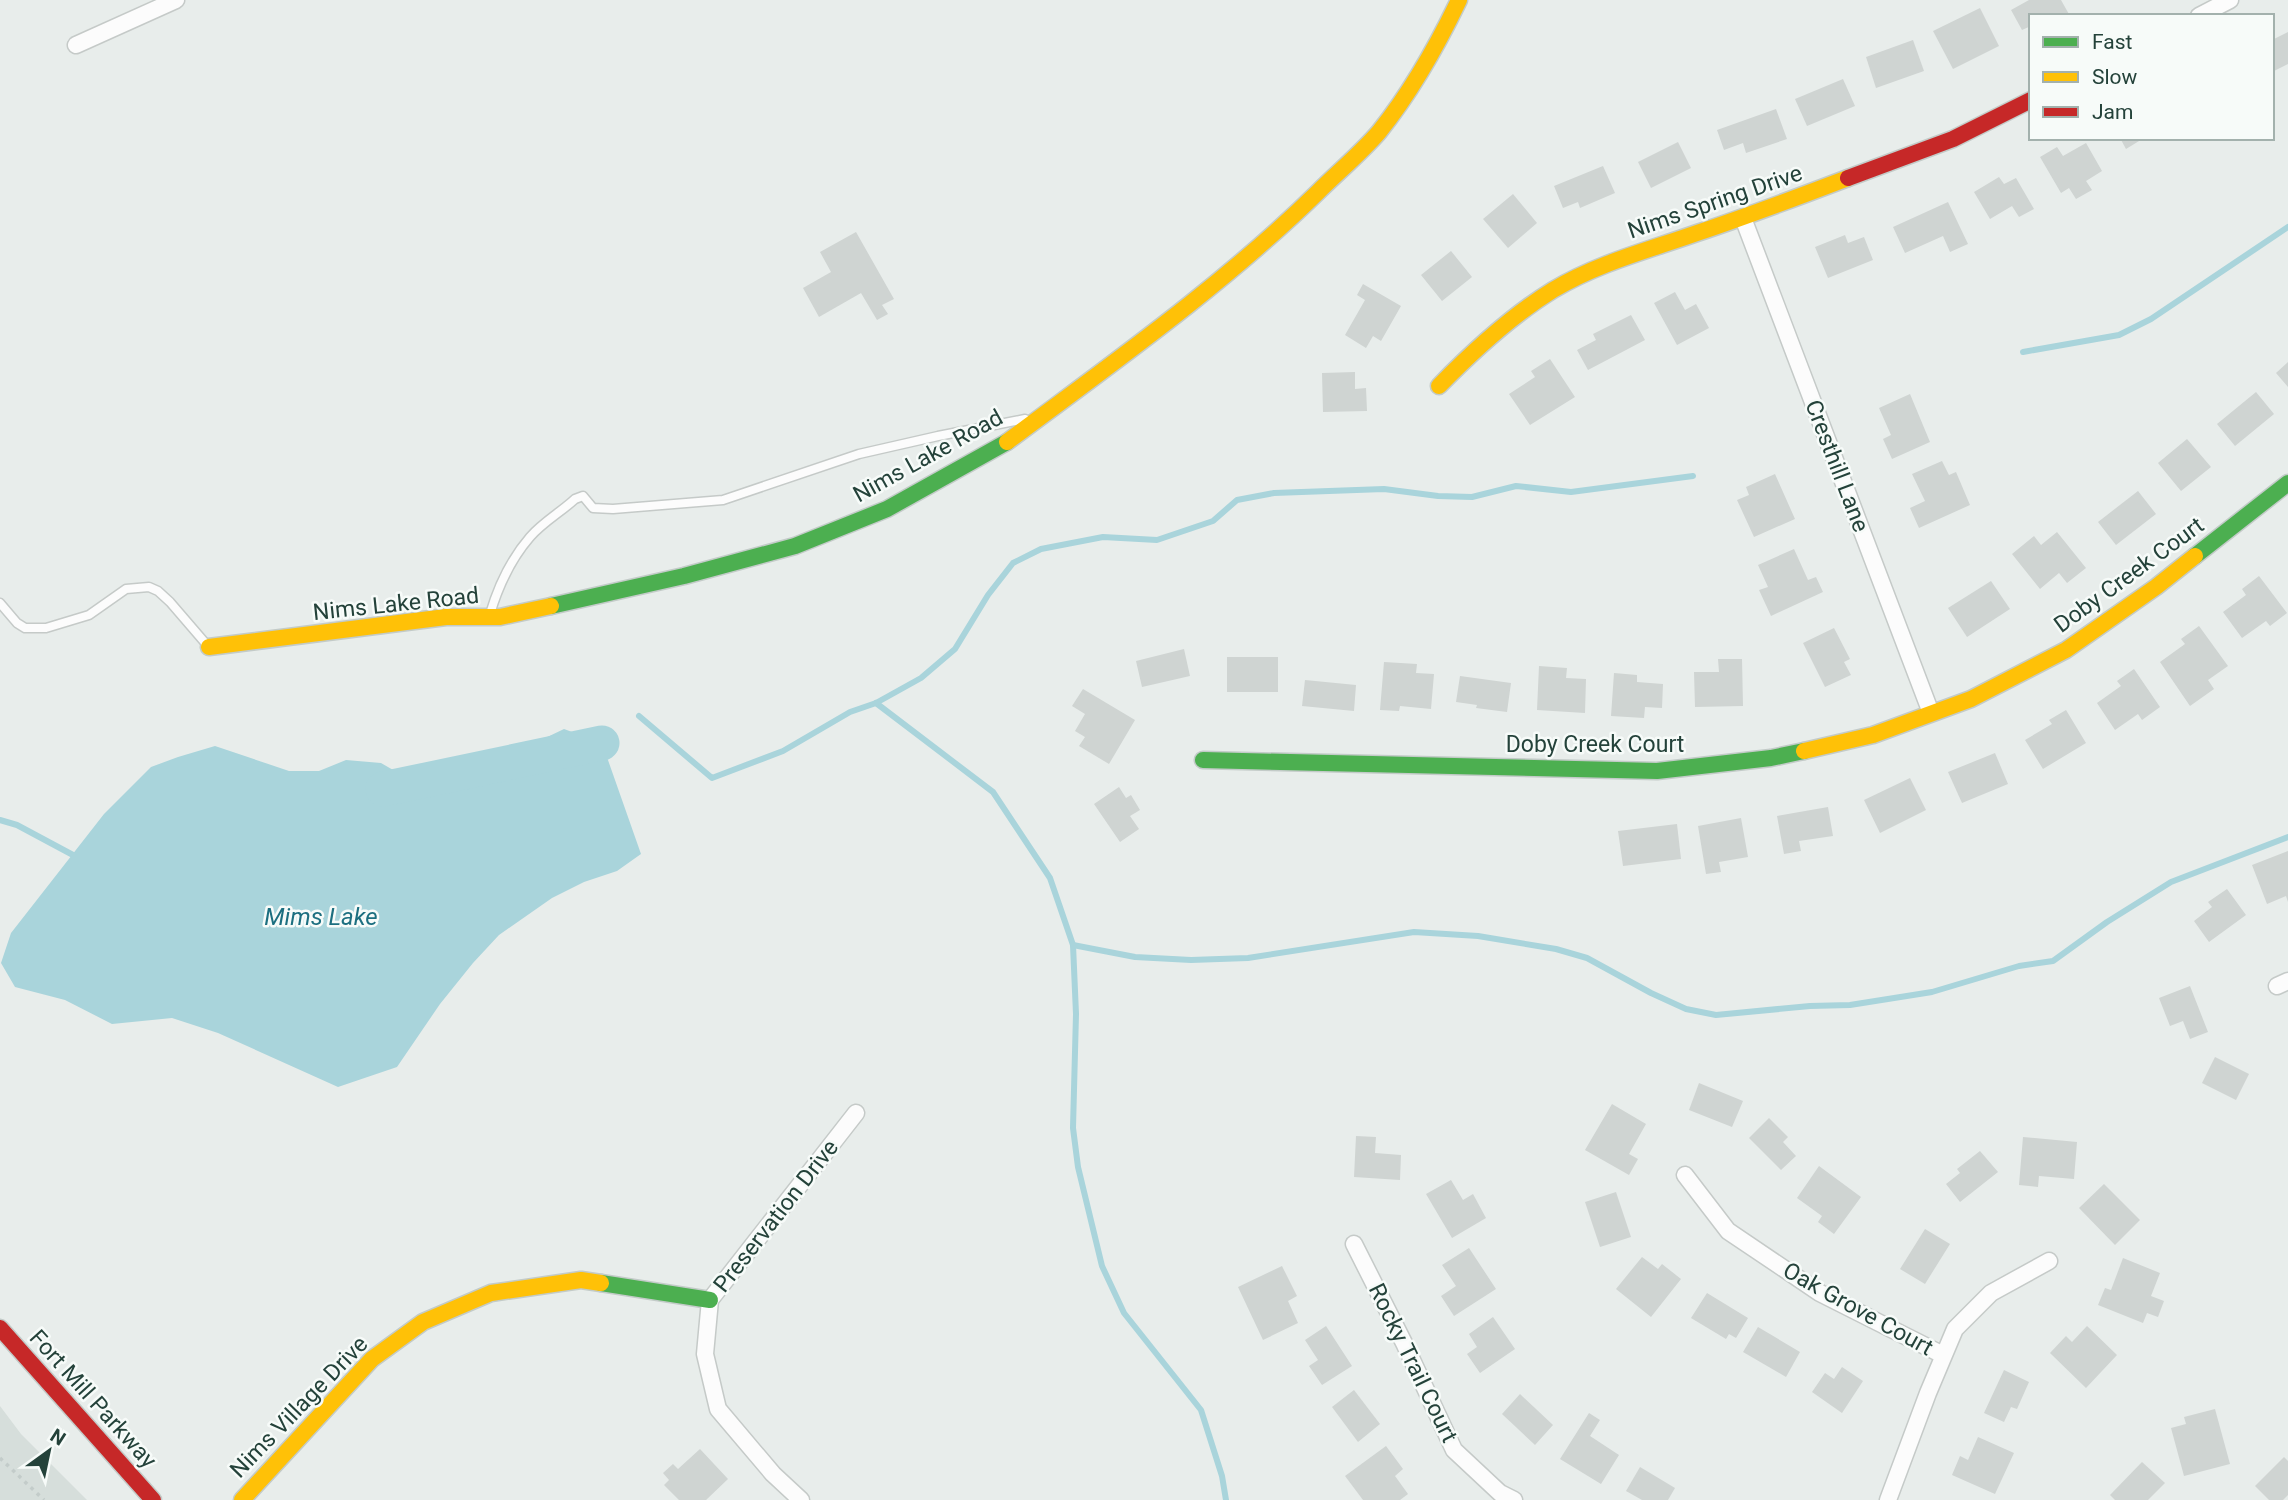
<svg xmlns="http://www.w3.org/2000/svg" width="2288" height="1500" viewBox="0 0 2288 1500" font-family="Roboto,sans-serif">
<rect width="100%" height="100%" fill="#e8edeb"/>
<!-- built -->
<path fill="#d6dedb" d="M 0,1406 L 21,1434 L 87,1500 L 0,1500 Z"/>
<!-- water -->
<path fill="#a9d4db" d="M 564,729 L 602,743 L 641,854 L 617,871 L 584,882 L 552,898 L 499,935 L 473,963 L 440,1004 L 397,1067 L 338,1087 L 218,1033 L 172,1018 L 112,1024 L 65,1000 L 15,987 L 1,963 L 11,933 L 104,814 L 151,767 L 178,757 L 215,746 L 289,771 L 319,771 L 346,760 L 381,763 L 407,778 L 455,781 Z"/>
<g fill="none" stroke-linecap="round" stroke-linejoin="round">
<!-- stream -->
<g stroke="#a9d4db" stroke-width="6">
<path d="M 2023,352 L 2119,335 L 2151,319 L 2288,227"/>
<path d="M 876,703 L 993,792 L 1050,878 L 1073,945 L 1076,1014 L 1073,1128 L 1078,1167 L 1102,1266 L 1124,1313 L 1201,1410 L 1222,1476 L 1226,1500"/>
<path d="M 639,716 L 712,778 L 783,751 L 850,712 L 876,703 L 921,678 L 955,649 L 988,595 L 1013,563 L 1041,549 L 1103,537 L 1157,540 L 1213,521 L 1237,500 L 1274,493 L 1384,489 L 1438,496 L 1472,497 L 1516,486 L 1571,492 L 1693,476"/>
<path d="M 0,820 L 17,825 L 73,855"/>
<path d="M 1073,945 L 1135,957 L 1191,960 L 1248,958 L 1414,932 L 1478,936 L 1556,949 L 1587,958 L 1651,993 L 1686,1009 L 1716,1015 L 1810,1006 L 1850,1005 L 1932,992 L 2019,966 L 2053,961 L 2107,922 L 2171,882 L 2288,837"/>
</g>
<!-- river -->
<path stroke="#a9d4db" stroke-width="35" d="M 383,789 L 602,743"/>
</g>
<!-- building -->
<g fill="#cfd4d2">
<path d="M 2029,0 L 2061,0 L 2070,16 L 2031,16 L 2031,26 L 2022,30 L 2011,10 Z"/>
<path d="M 1980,8 L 1999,46 L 1953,69 L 1933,31 Z"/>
<path d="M 2288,32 L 2288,64 L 2272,72 L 2272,40 Z"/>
<path d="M 1913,40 L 1924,71 L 1876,88 L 1866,57 Z"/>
<path d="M 1843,79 L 1855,106 L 1807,126 L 1795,99 Z"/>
<path d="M 1776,109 L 1787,139 L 1746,153 L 1743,143 L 1724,150 L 1717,130 Z"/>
<path d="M 2120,138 L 2144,138 L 2126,149 Z"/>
<path d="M 1678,142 L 1691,168 L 1651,188 L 1638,162 Z"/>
<path d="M 2086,143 L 2102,171 L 2086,181 L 2092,190 L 2076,199 L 2069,188 L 2061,193 L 2040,157 L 2057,147 L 2063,156 Z"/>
<path d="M 1603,166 L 1615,193 L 1580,208 L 1578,202 L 1563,208 L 1554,186 Z"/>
<path d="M 1999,177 L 2004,184 L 2016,178 L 2034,209 L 2019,217 L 2012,206 L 1990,219 L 1974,192 Z"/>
<path d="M 1513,194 L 1537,223 L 1508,248 L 1483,219 Z"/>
<path d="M 1948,202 L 1968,244 L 1950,252 L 1943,236 L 1905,253 L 1893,227 Z"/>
<path d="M 856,232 L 894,299 L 882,305 L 888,314 L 877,320 L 861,293 L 819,317 L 803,288 L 831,272 L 820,252 Z"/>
<path d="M 1845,235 L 1848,243 L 1864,237 L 1873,260 L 1828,278 L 1815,247 Z"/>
<path d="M 1451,251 L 1472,277 L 1442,301 L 1421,275 Z"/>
<path d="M 1363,284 L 1401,306 L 1381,341 L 1373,336 L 1366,348 L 1345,335 L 1365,300 L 1357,295 Z"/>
<path d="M 1675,292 L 1685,310 L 1696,304 L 1709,328 L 1677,345 L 1654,303 Z"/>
<path d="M 1631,315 L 1645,340 L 1588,370 L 1577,350 L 1596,340 L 1593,334 Z"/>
<path d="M 1550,359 L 1575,397 L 1530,425 L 1509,394 L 1535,377 L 1531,371 Z"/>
<path d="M 2288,362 L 2288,387 L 2276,373 Z"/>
<path d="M 1355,372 L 1355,389 L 1366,388 L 1367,411 L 1323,412 L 1322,373 Z"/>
<path d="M 2256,392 L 2274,414 L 2235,446 L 2217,424 Z"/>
<path d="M 1910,394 L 1930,442 L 1892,459 L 1883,439 L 1891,435 L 1879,408 Z"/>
<path d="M 2187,439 L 2211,467 L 2181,491 L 2158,463 Z"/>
<path d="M 1942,461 L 1949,475 L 1956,472 L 1970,505 L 1919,528 L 1910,508 L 1925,501 L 1912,474 Z"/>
<path d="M 1775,474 L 1795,519 L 1754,537 L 1737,500 L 1749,495 L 1746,487 Z"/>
<path d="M 2138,491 L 2156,514 L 2116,545 L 2098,522 Z"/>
<path d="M 2057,532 L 2086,568 L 2067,583 L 2059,573 L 2040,589 L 2012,554 L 2034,536 L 2041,545 Z"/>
<path d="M 1794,549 L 1808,580 L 1816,577 L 1823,592 L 1771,616 L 1759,590 L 1768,587 L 1758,565 Z"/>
<path d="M 2259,576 L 2287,613 L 2270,626 L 2266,621 L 2242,638 L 2223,612 L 2246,595 L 2242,589 Z"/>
<path d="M 1991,581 L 2010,609 L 1967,637 L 1948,608 Z"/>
<path d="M 2199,626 L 2228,666 L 2208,680 L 2214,689 L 2190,706 L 2160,662 L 2185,644 L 2181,639 Z"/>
<path d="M 1834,628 L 1850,659 L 1844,662 L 1851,675 L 1825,687 L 1803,643 Z"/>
<path d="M 1184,649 L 1190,676 L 1142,687 L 1136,661 Z"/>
<rect x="1227" y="657" width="51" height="35"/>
<path d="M 1718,659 L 1742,659 L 1743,706 L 1695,707 L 1694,672 L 1719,672 Z"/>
<path d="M 1384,662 L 1417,664 L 1416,673 L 1434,674 L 1431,709 L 1400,706 L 1399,711 L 1380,710 Z"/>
<path d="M 1539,666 L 1567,668 L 1566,678 L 1586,679 L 1585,713 L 1537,710 Z"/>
<path d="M 2134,669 L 2160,707 L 2142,720 L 2138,714 L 2115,730 L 2097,703 L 2121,686 L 2117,681 Z"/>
<path d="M 1614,673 L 1637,675 L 1637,682 L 1663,684 L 1662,708 L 1645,707 L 1644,718 L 1611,716 Z"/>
<path d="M 1460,676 L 1511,683 L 1507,712 L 1476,708 L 1477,705 L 1456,702 Z"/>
<path d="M 1305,680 L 1356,685 L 1354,711 L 1302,706 Z"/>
<path d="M 1083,689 L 1135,720 L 1109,764 L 1079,746 L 1085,737 L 1075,731 L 1085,714 L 1072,706 Z"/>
<path d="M 2066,710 L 2086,743 L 2043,769 L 2025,740 L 2052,724 L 2049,720 Z"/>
<path d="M 1995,753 L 2008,784 L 1962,803 L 1948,772 Z"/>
<path d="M 1910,778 L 1926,810 L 1880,833 L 1864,800 Z"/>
<path d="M 1119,787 L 1126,798 L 1131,795 L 1140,810 L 1130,816 L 1139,829 L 1120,842 L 1094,804 Z"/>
<path d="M 1828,807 L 1833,836 L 1799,841 L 1801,851 L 1784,854 L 1777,816 Z"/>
<path d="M 1741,818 L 1748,857 L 1719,862 L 1721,872 L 1706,874 L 1698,826 Z"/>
<path d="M 1677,824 L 1681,859 L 1623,866 L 1618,831 Z"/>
<path d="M 2288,851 L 2288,902 L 2286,896 L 2267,904 L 2252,865 Z"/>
<path d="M 2227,889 L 2246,915 L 2209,942 L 2194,921 L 2212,907 L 2208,902 Z"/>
<path d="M 2190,986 L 2208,1032 L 2190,1039 L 2183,1021 L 2170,1026 L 2159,998 Z"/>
<path d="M 2215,1057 L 2249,1074 L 2236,1100 L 2202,1083 Z"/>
<path d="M 1699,1083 L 1743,1101 L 1732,1127 L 1689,1110 Z"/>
<path d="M 1612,1104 L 1646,1124 L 1629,1154 L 1638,1159 L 1629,1175 L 1585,1150 Z"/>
<path d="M 1769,1118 L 1788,1137 L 1783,1142 L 1796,1156 L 1781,1170 L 1749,1138 Z"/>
<path d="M 1356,1136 L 1376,1137 L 1375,1153 L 1401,1155 L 1400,1180 L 1354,1177 Z"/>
<path d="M 2023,1137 L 2077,1142 L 2074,1179 L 2039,1176 L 2038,1187 L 2019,1185 Z"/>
<path d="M 1980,1151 L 1998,1172 L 1960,1202 L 1946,1184 L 1960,1173 L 1957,1169 Z"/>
<path d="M 1819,1166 L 1861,1197 L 1834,1234 L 1818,1222 L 1822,1216 L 1797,1198 Z"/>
<path d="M 1451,1180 L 1463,1200 L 1473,1194 L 1486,1218 L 1452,1238 L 1426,1194 Z"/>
<path d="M 2104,1184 L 2140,1220 L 2115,1245 L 2079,1208 Z"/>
<path d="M 1616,1192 L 1631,1237 L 1600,1247 L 1585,1202 Z"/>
<path d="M 1925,1229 L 1950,1244 L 1925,1284 L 1900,1269 Z"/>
<path d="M 1469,1248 L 1496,1289 L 1454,1316 L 1441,1296 L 1456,1286 L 1442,1265 Z"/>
<path d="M 1642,1257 L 1658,1269 L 1662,1264 L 1681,1279 L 1651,1317 L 1616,1289 Z"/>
<path d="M 2123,1258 L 2160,1273 L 2151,1296 L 2164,1301 L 2158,1317 L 2147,1313 L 2143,1323 L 2098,1305 L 2105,1288 L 2111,1290 Z"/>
<path d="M 1282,1266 L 1297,1296 L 1288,1301 L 1298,1323 L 1263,1340 L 1238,1287 Z"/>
<path d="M 1707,1293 L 1748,1318 L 1736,1338 L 1729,1334 L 1726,1339 L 1691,1318 Z"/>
<path d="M 1493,1317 L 1515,1349 L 1480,1373 L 1467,1354 L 1477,1347 L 1469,1334 Z"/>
<path d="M 1326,1326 L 1352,1366 L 1322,1385 L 1309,1366 L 1318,1360 L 1305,1340 Z"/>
<path d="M 2087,1326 L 2117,1355 L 2086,1388 L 2050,1353 L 2066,1336 L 2072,1342 Z"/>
<path d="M 1758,1327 L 1800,1352 L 1786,1377 L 1743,1352 Z"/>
<path d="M 1842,1367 L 1863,1381 L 1842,1413 L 1812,1392 L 1825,1373 L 1834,1379 Z"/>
<path d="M 2004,1370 L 2029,1382 L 2017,1409 L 2011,1407 L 2004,1422 L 1984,1413 Z"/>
<path d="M 1354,1390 L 1380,1424 L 1358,1442 L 1332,1407 Z"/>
<path d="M 1520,1394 L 1553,1425 L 1535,1445 L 1502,1414 Z"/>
<path d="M 2215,1409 L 2230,1464 L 2184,1476 L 2171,1428 L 2186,1424 L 2184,1417 Z"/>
<path d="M 1589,1413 L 1600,1420 L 1590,1436 L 1619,1455 L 1601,1484 L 1560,1459 Z"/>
<path d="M 1978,1437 L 2014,1453 L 1995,1494 L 1952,1475 L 1960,1456 L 1968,1460 Z"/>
<path d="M 1386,1446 L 1403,1469 L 1395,1476 L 1408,1494 L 1400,1500 L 1363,1500 L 1345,1476 Z"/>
<path d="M 700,1449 L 728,1479 L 706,1500 L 679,1500 L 664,1485 L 669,1480 L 663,1473 L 673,1464 L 678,1469 Z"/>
<path d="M 2284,1457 L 2288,1461 L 2288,1495 L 2283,1500 L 2269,1500 L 2255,1486 Z"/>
<path d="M 2142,1462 L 2165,1483 L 2148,1500 L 2115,1500 L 2110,1495 Z"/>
<path d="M 1640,1467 L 1675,1488 L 1668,1500 L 1642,1500 L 1626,1491 Z"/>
</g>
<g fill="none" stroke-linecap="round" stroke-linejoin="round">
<defs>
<g id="lane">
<path d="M 0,603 L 17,623 L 25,628 L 46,628 L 89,615 L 126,589 L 149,587 L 158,591 L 170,602 L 207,645"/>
<path d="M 490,614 C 498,587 511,559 530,537 C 543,522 561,512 575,499 L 583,496 L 593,508 L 613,509 L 723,500 L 859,454 L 938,436 L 1025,419"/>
</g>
<g id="street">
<path d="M 2199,16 L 2230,0"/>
<path d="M 76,45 L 176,0"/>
<path d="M 1743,218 L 1931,713"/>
<path d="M 2277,986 L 2288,981"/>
<path d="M 1685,1175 L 1728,1231 L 1820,1293 L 1943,1355"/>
<path d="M 1354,1244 L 1405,1345 L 1454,1450 L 1500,1493 L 1514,1500"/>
<path d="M 801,1500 L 773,1474 L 718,1409 L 705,1354 L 710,1300 L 856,1113"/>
<path d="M 1888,1500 L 1928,1393 L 1955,1329 L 1991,1293 L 2049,1261"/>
</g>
<g id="fast">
<path d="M 2195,556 L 2288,483"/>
<path d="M 551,606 L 684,576 L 795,546 L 887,509 L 1007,442"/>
<path d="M 1203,760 L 1657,771 L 1771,758 L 1804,751"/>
<path d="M 601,1283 L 710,1300"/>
</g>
<g id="slow">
<path d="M 1439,386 C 1474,350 1511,316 1553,290 C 1598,263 1649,250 1697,233 C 1748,216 1798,197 1848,178"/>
<path d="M 1007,442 C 1114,362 1223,285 1318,192 C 1338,172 1361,153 1379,132 C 1411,92 1437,46 1459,0"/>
<path d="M 209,647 L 446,617 L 500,617 L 551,606"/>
<path d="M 1804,751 L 1873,735 L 1971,699 L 2066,650 L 2156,587 L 2195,556"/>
<path d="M 242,1500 L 372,1359 L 423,1322 L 491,1293 L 581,1280 L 601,1283"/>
</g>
<g id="jam">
<path d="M 1848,178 L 1953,139 L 2031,100"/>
<path d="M 0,1328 L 153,1500"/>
</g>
</defs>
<!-- lane casing -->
<use href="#lane" stroke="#c5cac8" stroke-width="11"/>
<!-- street casing -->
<use href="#street" stroke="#c5cac8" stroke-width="19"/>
<!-- fast casing -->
<use href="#fast" stroke="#c3cbc8" stroke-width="19"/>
<!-- slow casing -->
<use href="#slow" stroke="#c3cbc8" stroke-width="19"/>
<!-- jam casing -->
<use href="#jam" stroke="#c3cbc8" stroke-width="19"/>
<!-- path -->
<path stroke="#c3ccca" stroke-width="3.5" stroke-dasharray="3.5 5" stroke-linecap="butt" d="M 0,1458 L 44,1500"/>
<!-- lane -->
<use href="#lane" stroke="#fcfcfc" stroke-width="8"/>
<!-- street -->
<use href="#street" stroke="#fcfcfc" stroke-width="16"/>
<!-- fast -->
<use href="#fast" stroke="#4caf50" stroke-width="16"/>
<!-- slow -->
<use href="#slow" stroke="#ffc107" stroke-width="16"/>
<!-- jam -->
<use href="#jam" stroke="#c62828" stroke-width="16"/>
</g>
<g text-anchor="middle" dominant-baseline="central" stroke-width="5" stroke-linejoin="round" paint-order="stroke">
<!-- street labels -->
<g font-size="23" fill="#24423a" stroke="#f7fbf9">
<text transform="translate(1715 202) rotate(-19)">Nims Spring Drive</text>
<text transform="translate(928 456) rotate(-29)">Nims Lake Road</text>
<text transform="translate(1837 466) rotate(69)">Cresthill Lane</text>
<text transform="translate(2129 575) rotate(-36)">Doby Creek Court</text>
<text transform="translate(396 604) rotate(-6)">Nims Lake Road</text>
<text x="1595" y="744">Doby Creek Court</text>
<text transform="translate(776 1216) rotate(-52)">Preservation Drive</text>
<text transform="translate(1858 1309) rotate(29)">Oak Grove Court</text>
<text transform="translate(1413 1363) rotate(64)">Rocky Trail Court</text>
<text transform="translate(93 1399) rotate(48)">Fort Mill Parkway</text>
<text transform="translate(299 1407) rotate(-46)">Nims Village Drive</text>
</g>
<!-- water labels -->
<g font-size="24" font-style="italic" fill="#1c6f80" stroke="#f7fbf9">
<text x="321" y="917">Mims Lake</text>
</g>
</g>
<!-- legend -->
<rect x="2029" y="14" width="245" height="126" fill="#f7fbf9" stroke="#a3b1ad" stroke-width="2"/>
<rect x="2043" y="37" width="35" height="10" fill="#4caf50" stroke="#a3b1ad" stroke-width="2"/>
<text x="2092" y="49" font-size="21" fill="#24423a">Fast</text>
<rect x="2043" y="72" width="35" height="10" fill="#ffc107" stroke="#a3b1ad" stroke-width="2"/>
<text x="2092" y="84" font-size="21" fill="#24423a">Slow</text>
<rect x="2043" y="107" width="35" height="10" fill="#c62828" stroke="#a3b1ad" stroke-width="2"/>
<text x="2092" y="119" font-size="21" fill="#24423a">Jam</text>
<!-- north arrow -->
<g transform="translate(49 1451) rotate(33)" stroke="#f7fbf9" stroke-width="5" paint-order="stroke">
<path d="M0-5L12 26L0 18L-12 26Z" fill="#24423a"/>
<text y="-10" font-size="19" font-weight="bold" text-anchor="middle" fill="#24423a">N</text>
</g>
</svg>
